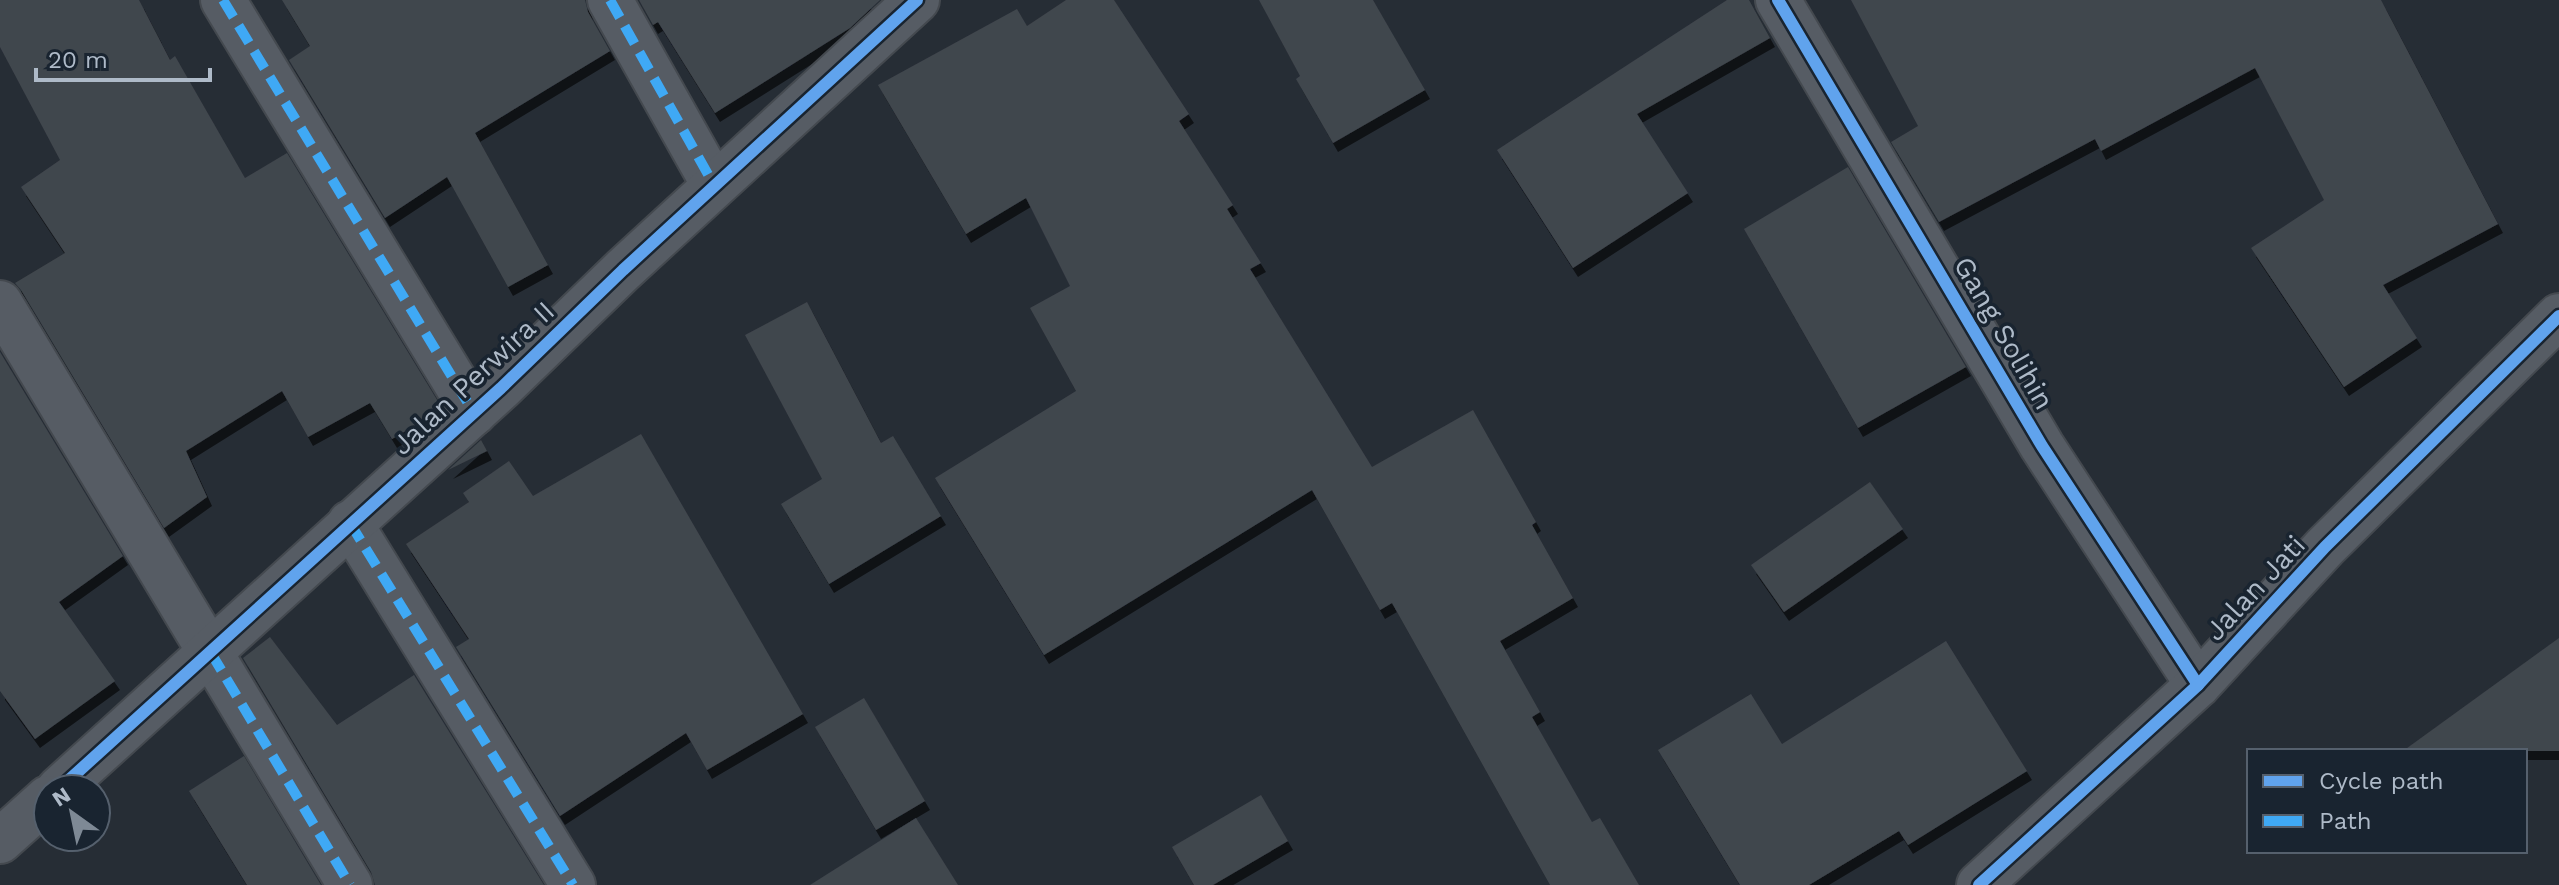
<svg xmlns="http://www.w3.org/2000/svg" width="2559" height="885" viewBox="0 0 2559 885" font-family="'Work Sans',sans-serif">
<defs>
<filter id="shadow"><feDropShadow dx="5" dy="9" stdDeviation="0" flood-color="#0009"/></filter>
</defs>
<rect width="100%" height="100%" fill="#262d35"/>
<!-- building -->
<g fill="#40464d" filter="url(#shadow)">
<path d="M 0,0 L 139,0 L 170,60 L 175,56 L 245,178 L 287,153 L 442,408 L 419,429 L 416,425 L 392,439 L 370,403 L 308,437 L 282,391 L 186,451 L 207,497 L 164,528 L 21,290 L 15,283 L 65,253 L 21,187 L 60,160 L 0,47 Z"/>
<path d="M 282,0 L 585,0 L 588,12 L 610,51 L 475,133 L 548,265 L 508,287 L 447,177 L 385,218 L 289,60 L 310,46 Z"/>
<path d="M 639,0 L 880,0 L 850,28 L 715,113 L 658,22 L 653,25 Z"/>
<path d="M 1066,0 L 1114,0 L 1189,114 L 1179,121 L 1233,205 L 1227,209 L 1261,263 L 1250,269 L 1372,467 L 1473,410 L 1536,522 L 1532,525 L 1573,598 L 1500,641 L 1540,712 L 1532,717 L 1592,822 L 1600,818 L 1639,885 L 1550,885 L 1392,603 L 1380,610 L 1312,490 L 1044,655 L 935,478 L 1076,391 L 1030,308 L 1070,286 L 1026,198 L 966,234 L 878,85 L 1017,9 L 1027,26 Z"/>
<path d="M 1259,0 L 1373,0 L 1425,90 L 1333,143 L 1296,79 L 1300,76 Z"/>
<path d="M 1727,0 L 1749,0 L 1770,38 L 1637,114 L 1688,193 L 1573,268 L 1497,150 Z"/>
<path d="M 1851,0 L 2381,0 L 2498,224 L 2383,285 L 2417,338 L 2344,387 L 2251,248 L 2324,200 L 2255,68 L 2101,151 L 2095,139 L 1939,222 L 1891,142 L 1918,126 Z"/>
<path d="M 1848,167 L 1966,367 L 1858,428 L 1744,229 Z"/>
<path d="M 807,302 L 881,443 L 893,436 L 941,516 L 829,584 L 781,504 L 822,479 L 745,335 Z"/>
<path d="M 0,352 L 123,556 L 59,602 L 115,681 L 35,739 L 0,691 Z"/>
<path d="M 641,434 L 803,714 L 707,770 L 686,733 L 560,816 L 456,647 L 469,639 L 406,544 L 469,502 L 463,493 L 509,461 L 533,496 Z"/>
<path d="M 481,440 L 487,451 L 448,470 Z"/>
<path d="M 1870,482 L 1903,529 L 1784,612 L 1751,565 Z"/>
<path d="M 270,637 L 337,725 L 414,675 L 544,885 L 375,885 L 371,872 L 243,658 Z"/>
<path d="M 2559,638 L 2559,751 L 2403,751 Z"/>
<path d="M 1946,641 L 2027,771 L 1908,845 L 1899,831 L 1809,885 L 1740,885 L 1658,750 L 1751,694 L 1782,744 Z"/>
<path d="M 864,698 L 925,801 L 876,830 L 815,727 Z"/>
<path d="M 244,756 L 321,885 L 247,885 L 189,791 Z"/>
<path d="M 1261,795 L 1288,841 L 1213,885 L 1194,885 L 1172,847 Z"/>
<path d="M 916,818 L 958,885 L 810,885 Z"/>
</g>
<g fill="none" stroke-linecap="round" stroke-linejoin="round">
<defs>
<g id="minor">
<path d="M 223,0 L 474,413"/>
<path d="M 610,0 L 714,185"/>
<path d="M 1778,0 L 2042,446 L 2198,685"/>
<path d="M 0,303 L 350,885"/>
<path d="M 350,523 L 573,885"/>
<path d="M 59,789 L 501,388 L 623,270 L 917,0"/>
<path d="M 0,841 L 48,798"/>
<path d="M 1979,885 L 2198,685 L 2325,547 L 2559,316"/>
</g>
</defs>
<!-- minor casing -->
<use href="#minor" stroke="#44494f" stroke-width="48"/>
<!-- minor -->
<use href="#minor" stroke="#565c64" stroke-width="44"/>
<!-- quiet -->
<g stroke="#3fa9f5" stroke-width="10" stroke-dasharray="20 10" stroke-linecap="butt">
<path d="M 223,0 L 474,413"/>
<path d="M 610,0 L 714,185"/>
<path d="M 350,523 L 573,885"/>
<path d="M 211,653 L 350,885"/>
</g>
<defs>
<g id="cycleway">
<path d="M 1778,0 L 2042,446 L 2198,685"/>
<path d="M 59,789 L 501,388 L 623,270 L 917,0"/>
<path d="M 1979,885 L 2198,685 L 2325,547 L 2559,316"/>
</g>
</defs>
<!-- cycleway casing -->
<use href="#cycleway" stroke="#192430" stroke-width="17"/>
<!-- cycleway -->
<use href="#cycleway" stroke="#60a3ed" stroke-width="12"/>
</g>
<g text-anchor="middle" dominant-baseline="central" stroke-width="7" stroke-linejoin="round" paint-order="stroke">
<!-- street labels -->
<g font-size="28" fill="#aebac8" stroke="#192430">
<text transform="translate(2004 333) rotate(60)">Gang Solihin</text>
<text transform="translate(473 378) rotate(-43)">Jalan Perwira II</text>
<text transform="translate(2255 588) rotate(-47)">Jalan Jati</text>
</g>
</g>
<!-- legend -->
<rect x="2247" y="749" width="280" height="104" fill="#192430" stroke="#55606d" stroke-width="2"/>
<rect x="2263" y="775" width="40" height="12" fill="#60a3ed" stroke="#55606d" stroke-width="2"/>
<text x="2319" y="789" font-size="24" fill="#aebac8">Cycle path</text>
<rect x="2263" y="815" width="40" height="12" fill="#3fa9f5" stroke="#55606d" stroke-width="2"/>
<text x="2319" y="829" font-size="24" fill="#aebac8">Path</text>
<!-- north arrow -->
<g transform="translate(72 813) rotate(327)"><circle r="38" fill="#192430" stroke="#55606d" stroke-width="2"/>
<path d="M0-6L14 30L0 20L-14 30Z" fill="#7e8995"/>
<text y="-12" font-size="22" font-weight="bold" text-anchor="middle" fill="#aebac8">N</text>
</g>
<!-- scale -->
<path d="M36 68v12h174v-12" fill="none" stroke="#aebac8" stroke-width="4"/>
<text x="48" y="68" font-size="24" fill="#aebac8" stroke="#192430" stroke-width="6" paint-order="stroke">20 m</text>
</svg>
